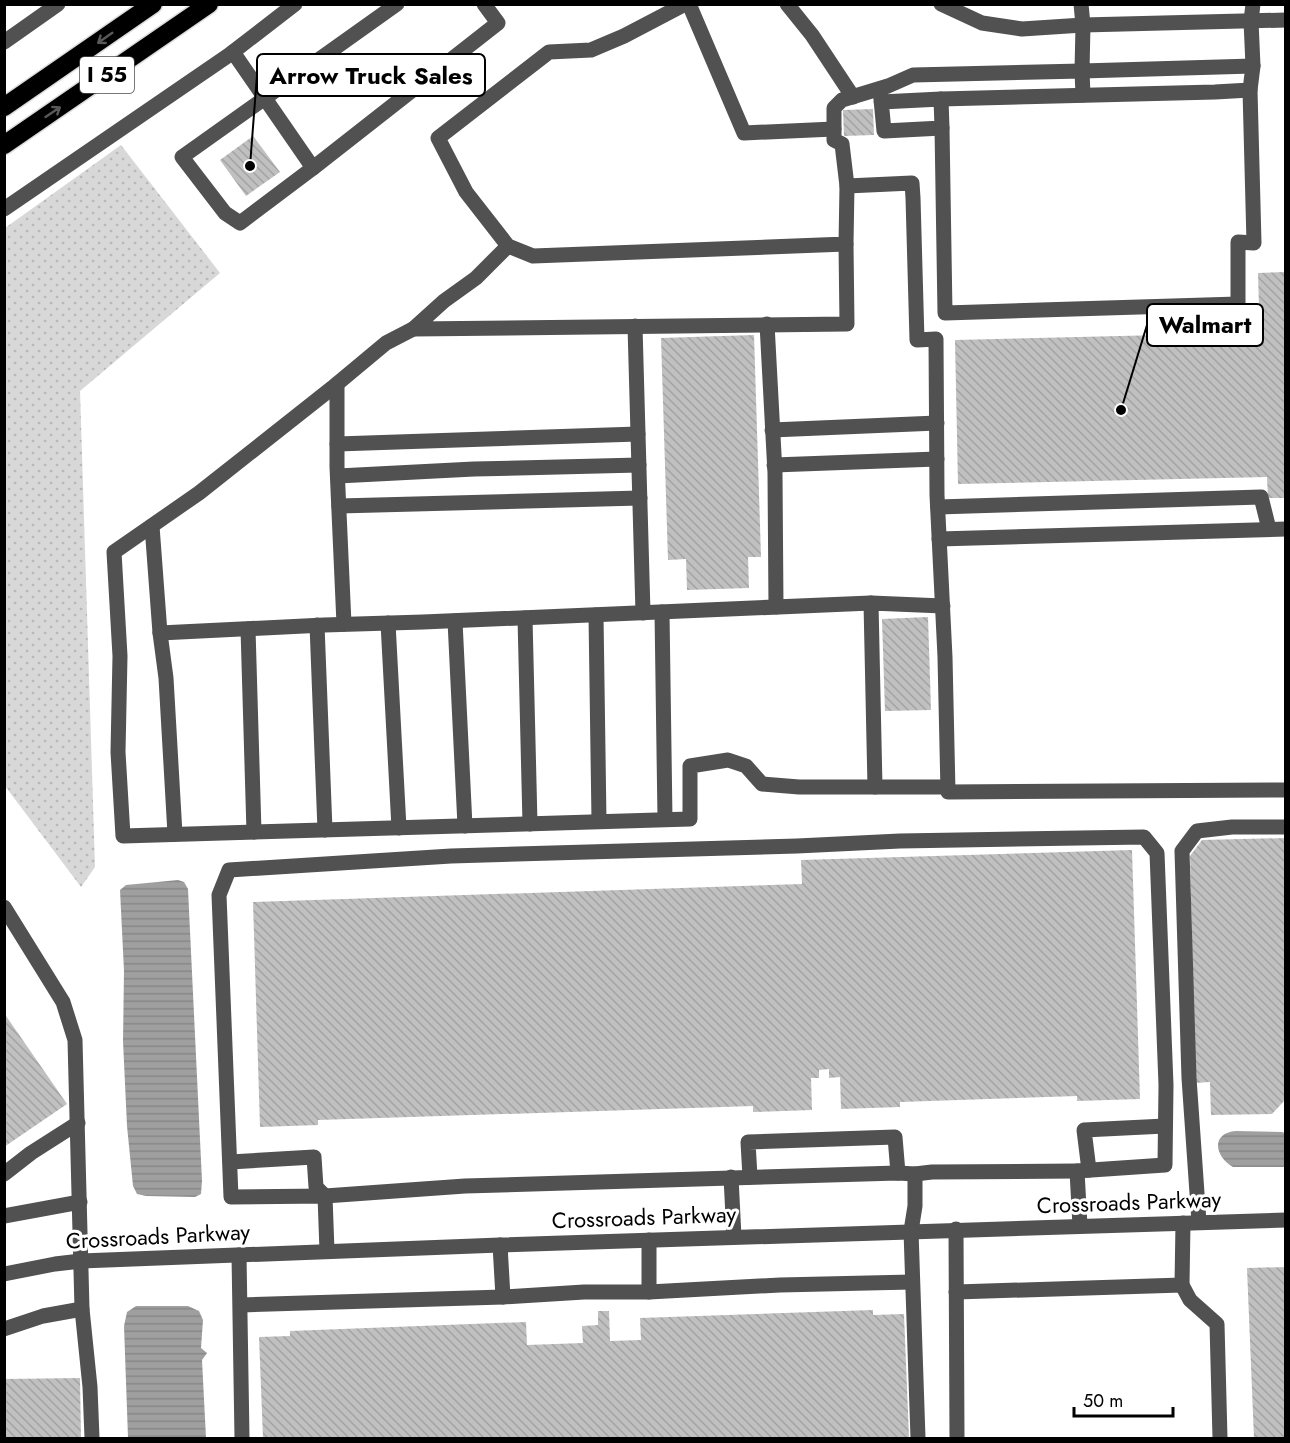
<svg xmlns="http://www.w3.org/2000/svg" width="1290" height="1443" viewBox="0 0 1290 1443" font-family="Jost,sans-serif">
<defs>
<pattern id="grass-dots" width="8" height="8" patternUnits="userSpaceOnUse" patternTransform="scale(1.5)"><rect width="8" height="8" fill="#d8d8d8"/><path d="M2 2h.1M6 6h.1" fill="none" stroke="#b8b8b8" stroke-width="1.8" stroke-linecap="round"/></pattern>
<pattern id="water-rules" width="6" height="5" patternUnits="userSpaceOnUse" patternTransform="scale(1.5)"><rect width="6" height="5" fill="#9f9f9f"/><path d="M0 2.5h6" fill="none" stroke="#878787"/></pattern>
<pattern id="building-back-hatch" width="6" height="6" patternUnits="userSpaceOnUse" patternTransform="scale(1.5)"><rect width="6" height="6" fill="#c0c0c0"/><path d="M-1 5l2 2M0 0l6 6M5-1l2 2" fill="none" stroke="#a3a3a3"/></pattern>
</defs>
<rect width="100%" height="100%" fill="#fff"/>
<!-- grass -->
<path fill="url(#grass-dots)" d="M 121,145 L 220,273 L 80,391 L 95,867 L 81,887 L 5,786 L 5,228 Z"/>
<!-- water -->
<g fill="url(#water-rules)">
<path d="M 178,880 L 184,882 L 188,889 L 202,1181 L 201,1194 L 195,1197 L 146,1196 L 137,1194 L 133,1186 L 127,1126 L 123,1041 L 124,971 L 120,890 L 126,885 Z"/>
<path d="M 1236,1131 L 1282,1132 L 1285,1133 L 1285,1167 L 1233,1167 C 1215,1157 1210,1133 1236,1131 Z"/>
<path d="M 136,1306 L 188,1306 L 199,1311 L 203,1320 L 201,1348 L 207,1353 L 202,1360 L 206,1438 L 128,1438 L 124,1326 L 127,1312 Z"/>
</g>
<!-- building -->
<g fill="url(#building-back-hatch)">
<path d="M 873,109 L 874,135 L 844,136 L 843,110 Z"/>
<path d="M 253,136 L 280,172 L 246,196 L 220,160 Z"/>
<path d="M 1286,272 L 1286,498 L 1268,498 L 1267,477 L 958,484 L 955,340 L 1245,333 L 1245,343 L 1260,343 L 1258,273 Z"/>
<path d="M 754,335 L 761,557 L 748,557 L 749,588 L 687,590 L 686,559 L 668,560 L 661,338 Z"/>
<path d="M 928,617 L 931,710 L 885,711 L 882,619 Z"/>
<path d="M 1286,838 L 1285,1100 L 1272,1114 L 1211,1115 L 1210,1082 L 1195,1083 L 1190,856 L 1202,840 Z"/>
<path d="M 1132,850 L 1140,1099 L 1077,1101 L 1077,1096 L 900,1102 L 900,1107 L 841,1109 L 840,1077 L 829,1078 L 829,1069 L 819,1070 L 819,1078 L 811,1078 L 812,1110 L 753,1112 L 753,1106 L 318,1120 L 318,1125 L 260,1127 L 253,902 L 802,884 L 801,860 Z"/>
<path d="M 4,1013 L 67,1104 L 4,1147 Z"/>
<path d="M 1286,1267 L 1286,1438 L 1254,1438 L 1247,1268 Z"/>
<path d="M 873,1310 L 873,1315 L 904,1314 L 909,1438 L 263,1438 L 259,1337 L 290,1336 L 290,1331 L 526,1322 L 527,1345 L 583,1343 L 582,1326 L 598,1325 L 598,1311 L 609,1311 L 610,1341 L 641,1340 L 640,1318 Z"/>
<path d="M 80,1378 L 81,1438 L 4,1438 L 4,1379 Z"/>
</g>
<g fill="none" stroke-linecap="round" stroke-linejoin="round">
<defs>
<g id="highway">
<path d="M 4,107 L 153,4"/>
<path d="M 4,145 L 209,4"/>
</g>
</defs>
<!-- highway casing -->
<use href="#highway" stroke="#dbdbdb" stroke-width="21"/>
<!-- minor -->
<g stroke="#515151" stroke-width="15">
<path d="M 685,4 L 624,36 L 591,50 L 549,52 L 438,138 L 466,192 L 508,246 L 533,256 L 846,244 L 847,186"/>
<path d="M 689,4 L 744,133 L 834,129"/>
<path d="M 787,4 L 812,35 L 853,97"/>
<path d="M 941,4 L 982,23 L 1022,29 L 1083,25 L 1286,20"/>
<path d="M 1081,4 L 1083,25 L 1082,71 L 1253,66 L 1251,21 L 1253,4"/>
<path d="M 4,42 L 58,4"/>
<path d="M 233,52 L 313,168 L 498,23 L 484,4"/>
<path d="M 880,89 L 884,131 L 942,128 L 941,99 L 881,102"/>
<path d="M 1083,95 L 1082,71 L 913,75 L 888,86 L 842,100 L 834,108 L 834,140 L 842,144 L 847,186 L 912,183 L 913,198 L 917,340 L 936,339 L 937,495 L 945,657 L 948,792 L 1286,790"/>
<path d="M 941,99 L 1215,92 L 1250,90 L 1253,66"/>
<path d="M 942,128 L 945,313 L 1238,304 L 1238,242 L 1254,243 L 1250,90"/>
<path d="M 313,168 L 240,223 L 225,213 L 182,157 L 397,4"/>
<path d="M 4,209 L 229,55 L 295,4"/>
<path d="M 508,246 L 476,278 L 444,301 L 413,329 L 847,324 L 846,244"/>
<path d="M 767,324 L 775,473 L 776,607"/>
<path d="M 635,326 L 643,613"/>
<path d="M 413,329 L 386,343 L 332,388 L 199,493 L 114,552 L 120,656 L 118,752 L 123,836 L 690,819 L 690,766 L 728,760 L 746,766 L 762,784 L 799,787 L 948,787"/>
<path d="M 337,384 L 337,467 L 344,624"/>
<path d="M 772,430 L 937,423"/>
<path d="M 337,444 L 638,434"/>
<path d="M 774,465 L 937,459"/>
<path d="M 338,476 L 474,469 L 639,465"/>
<path d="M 339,506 L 640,498"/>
<path d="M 938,507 L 1261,497 L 1269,529"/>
<path d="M 152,526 L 160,633 L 324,625 L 423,622 L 871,603"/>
<path d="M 939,539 L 1286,529"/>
<path d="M 662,612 L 665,819"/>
<path d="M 596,615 L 599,821"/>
<path d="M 525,618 L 530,824"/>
<path d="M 455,621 L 465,826"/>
<path d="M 388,623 L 399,828"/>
<path d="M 317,625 L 325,830"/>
<path d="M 248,629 L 254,832"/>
<path d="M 160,633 L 166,678 L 175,834"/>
<path d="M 875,787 L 871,603 L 943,606"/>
<path d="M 4,907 L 63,1002 L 75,1040 L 82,1309 L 43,1316 L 4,1329"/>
<path d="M 230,1162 L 314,1157 L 316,1187 L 325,1196 L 465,1186 L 898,1173 L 915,1174 L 932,1172 L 1077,1171"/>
<path d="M 1089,1170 L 1084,1130 L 1165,1126"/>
<path d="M 4,1174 L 31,1153 L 78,1123"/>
<path d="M 915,1174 L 915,1206 L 911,1231 L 918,1438"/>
<path d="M 731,1177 L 734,1237"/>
<path d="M 750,1177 L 748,1142 L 895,1137 L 898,1173"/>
<path d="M 4,1216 L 80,1202"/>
<path d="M 1199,1222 L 1189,1078 L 1182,851 L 1197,831 L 1232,827 L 1286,827"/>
<path d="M 956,1229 L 957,1438"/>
<path d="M 649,1240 L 649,1292"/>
<path d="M 500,1245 L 503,1297"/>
<path d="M 327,1251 L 325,1196 L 231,1197 L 219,895 L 229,870 L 451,856 L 797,846 L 900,841 L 1144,837 L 1157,853 L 1166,1085 L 1165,1165 L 1077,1171 L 1080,1226"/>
<path d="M 239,1255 L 242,1438"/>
<path d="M 4,1274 L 55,1264 L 81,1261 L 500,1245 L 1286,1220"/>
<path d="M 1182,1285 L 1190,1300 L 1217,1324 L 1220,1438"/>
<path d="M 956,1292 L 1182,1285 L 1183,1223"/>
<path d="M 241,1305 L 503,1297 L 584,1292 L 649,1292 L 780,1285 L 912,1282"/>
<path d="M 82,1309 L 90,1387 L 92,1438"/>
</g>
<!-- highway -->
<use href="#highway" stroke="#000" stroke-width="18"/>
</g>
<!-- one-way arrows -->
<defs><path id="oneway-shaft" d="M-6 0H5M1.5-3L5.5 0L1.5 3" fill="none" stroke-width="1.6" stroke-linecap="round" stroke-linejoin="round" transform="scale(1.5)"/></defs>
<g stroke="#595959">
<use href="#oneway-shaft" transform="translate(105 38) rotate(145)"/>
<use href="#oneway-shaft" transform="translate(53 112) rotate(-34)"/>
</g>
<g text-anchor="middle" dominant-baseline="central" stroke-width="6" stroke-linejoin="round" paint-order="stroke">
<!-- shield labels -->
<rect fill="#fff" stroke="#4c4c4c" stroke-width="1.5" x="80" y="57" width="54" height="36" rx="4.5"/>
<g font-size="21" font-weight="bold" fill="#000">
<text x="107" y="75">I 55</text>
</g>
<!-- street labels -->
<g font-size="22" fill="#000" stroke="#fff">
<text transform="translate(1129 1202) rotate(-2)">Crossroads Parkway</text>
<text transform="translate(644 1217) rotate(-2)">Crossroads Parkway</text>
<text transform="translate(158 1236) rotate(-3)">Crossroads Parkway</text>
</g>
</g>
<!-- callouts -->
<path fill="none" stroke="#000" stroke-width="2" d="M250 166L257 75M1121 410L1147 325"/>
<g fill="#000" stroke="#fff" stroke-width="2">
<circle cx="250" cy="166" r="6"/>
<circle cx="1121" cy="410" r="6"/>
</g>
<g fill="#fff" stroke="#000" stroke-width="2">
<rect x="257" y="54" width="228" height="42" rx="6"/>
<rect x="1147" y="304" width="116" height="42" rx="6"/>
</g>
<g font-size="24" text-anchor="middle" font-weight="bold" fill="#000">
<text x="371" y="84">Arrow Truck Sales</text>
<text x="1205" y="333">Walmart</text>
</g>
<!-- border -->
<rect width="1290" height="1443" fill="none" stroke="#000000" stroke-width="12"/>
<!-- scale -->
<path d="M1074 1407v9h99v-9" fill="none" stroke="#000000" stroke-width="3"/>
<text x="1083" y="1407" font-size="18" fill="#000000" stroke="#ffffff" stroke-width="4.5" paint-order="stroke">50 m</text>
</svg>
